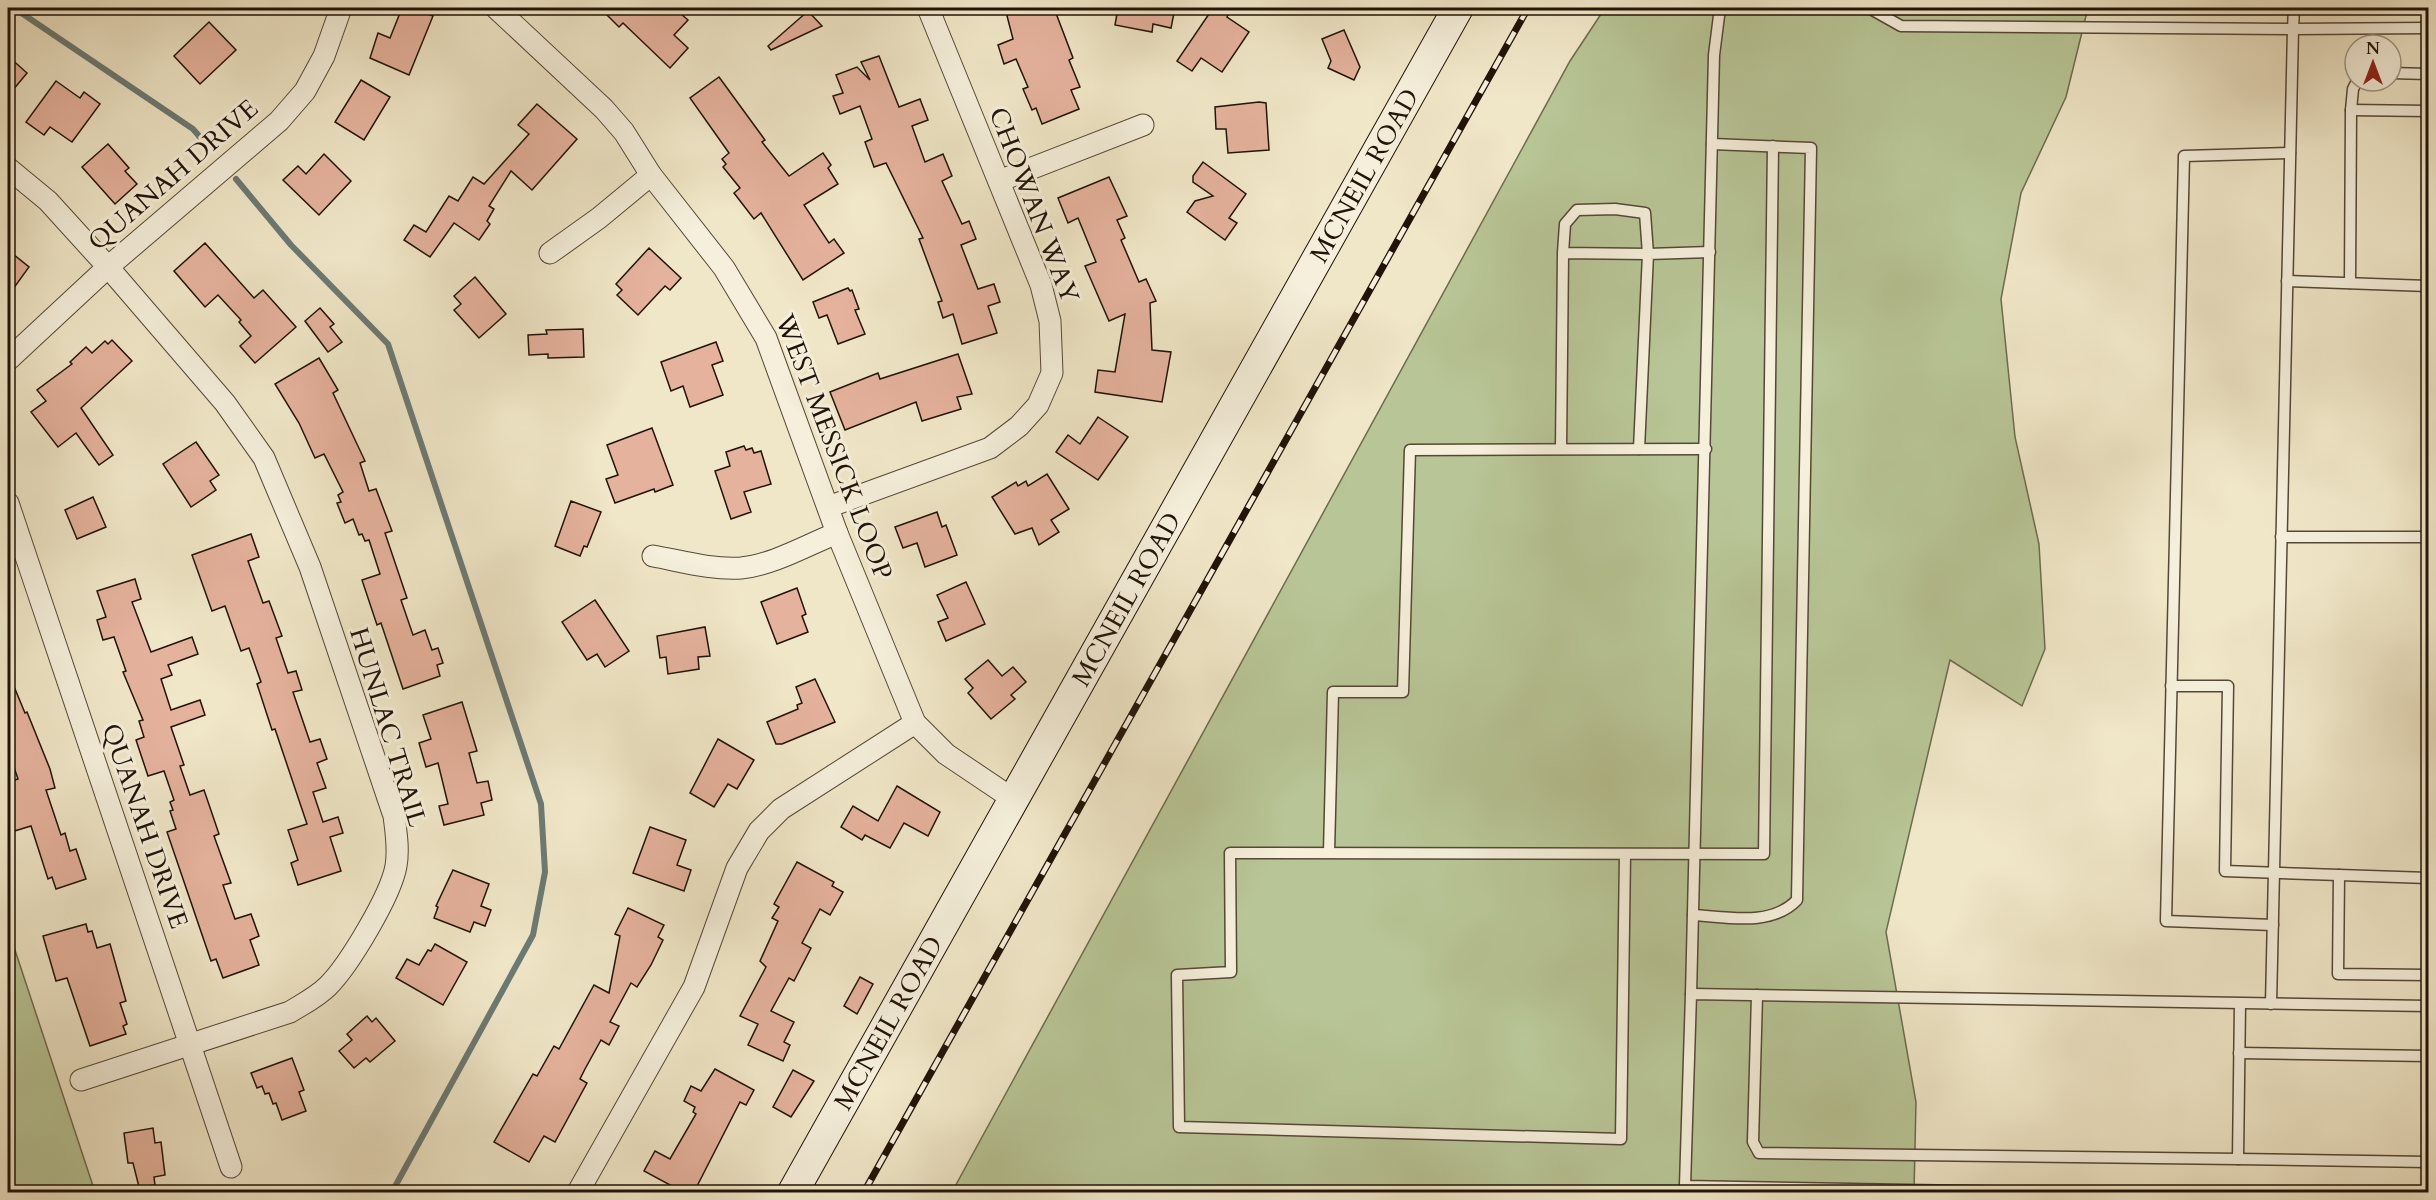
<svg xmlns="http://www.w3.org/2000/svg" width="2436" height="1200" viewBox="0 0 2436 1200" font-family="Cardo,serif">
<rect width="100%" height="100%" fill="#f0e7c8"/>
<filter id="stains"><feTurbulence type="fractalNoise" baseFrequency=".00333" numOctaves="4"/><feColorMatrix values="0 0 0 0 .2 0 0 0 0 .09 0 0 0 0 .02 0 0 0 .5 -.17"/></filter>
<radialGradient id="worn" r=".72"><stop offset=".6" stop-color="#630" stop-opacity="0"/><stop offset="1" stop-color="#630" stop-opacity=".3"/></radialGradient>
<!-- green -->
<g fill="#b8c596" stroke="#6c6c4e" stroke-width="1.5">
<path d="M 1605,8 L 2088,8 L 2066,97 L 2021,193 L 2001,299 L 2015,437 L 2039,544 L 2045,649 L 2022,706 L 1950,660 L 1886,932 L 1916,1102 L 1914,1192 L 952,1192 L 1570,61 Z"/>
<path d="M 8,929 L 95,1192 L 8,1192 Z"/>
</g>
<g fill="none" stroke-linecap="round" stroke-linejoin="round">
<!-- stream -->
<g stroke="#6b7a74" stroke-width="6">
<path d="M 14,8 L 193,129 L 205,143"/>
<path d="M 236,179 L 291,245 L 388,344 L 541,804 L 545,872 L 533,935 L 392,1192"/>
</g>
</g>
<!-- building -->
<g fill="#e5b29d" stroke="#211307" stroke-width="1.5">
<path d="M 402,8 L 412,8 L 433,16 L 409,75 L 370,58 L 378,33 L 390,38 Z"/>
<path d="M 600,8 L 674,8 L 688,20 L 674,35 L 688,48 L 670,68 L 623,23 L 619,27 Z"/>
<path d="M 1005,8 L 1054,8 L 1073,58 L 1069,60 L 1080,87 L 1071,90 L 1079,109 L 1042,124 L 1036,108 L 1032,110 L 1023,89 L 1028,87 L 1016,59 L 1004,64 L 998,45 L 1013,39 Z"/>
<path d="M 1118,8 L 1175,8 L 1171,28 L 1153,24 L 1152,32 L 1115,25 Z"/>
<path d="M 1213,8 L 1232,8 L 1227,17 L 1249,32 L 1222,72 L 1201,58 L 1192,71 L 1177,61 Z"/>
<path d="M 808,11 L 822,26 L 771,50 L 768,46 Z"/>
<path d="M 209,22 L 236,50 L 200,84 L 174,56 Z"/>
<path d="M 1344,30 L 1360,67 L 1354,80 L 1328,68 L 1331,61 L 1322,39 Z"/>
<path d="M 8,56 L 27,73 L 8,96 Z"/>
<path d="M 879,56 L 899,107 L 920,99 L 928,120 L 912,126 L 925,162 L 943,154 L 952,176 L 942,181 L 962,224 L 969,221 L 976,239 L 961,245 L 978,289 L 994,284 L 1000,302 L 988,306 L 997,333 L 962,344 L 953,314 L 943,318 L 938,302 L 942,301 L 919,239 L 923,238 L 886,163 L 874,167 L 865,142 L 872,139 L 860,106 L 840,114 L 833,96 L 843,93 L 836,75 L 857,67 L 870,80 L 861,62 Z"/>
<path d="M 719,77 L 765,140 L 762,142 L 789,176 L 823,153 L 831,165 L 828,168 L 838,184 L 804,205 L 829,243 L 834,239 L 844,253 L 803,280 L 761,213 L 754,219 L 734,193 L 740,188 L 723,167 L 726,164 L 722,159 L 729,153 L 690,98 Z"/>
<path d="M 361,80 L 390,97 L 364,140 L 335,122 Z"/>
<path d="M 56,81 L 80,98 L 84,92 L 100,104 L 72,142 L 50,127 L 44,135 L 26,122 Z"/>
<path d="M 1259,102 L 1266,103 L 1269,150 L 1228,153 L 1226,129 L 1216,129 L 1215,107 Z"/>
<path d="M 537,104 L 577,139 L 532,190 L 511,171 L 489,206 L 494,209 L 487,221 L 490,224 L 479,240 L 454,223 L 430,257 L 404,240 L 414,225 L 426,232 L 449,196 L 458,201 L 473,177 L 484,184 L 529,134 L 518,125 Z"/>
<path d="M 108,144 L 129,168 L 125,171 L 137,184 L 115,204 L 82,167 Z"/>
<path d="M 324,154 L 351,181 L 319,215 L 283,180 L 298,166 L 306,174 Z"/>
<path d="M 1203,162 L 1246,194 L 1229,218 L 1237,223 L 1225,240 L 1187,212 L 1195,201 L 1213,196 L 1193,182 L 1193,176 Z"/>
<path d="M 1109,177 L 1127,216 L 1117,220 L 1125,238 L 1121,240 L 1139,282 L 1146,279 L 1156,301 L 1150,303 L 1152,350 L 1171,352 L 1162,402 L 1095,392 L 1098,370 L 1115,372 L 1125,314 L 1109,321 L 1085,266 L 1096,262 L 1078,218 L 1068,223 L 1058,198 Z"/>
<path d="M 205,243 L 254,298 L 263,290 L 296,327 L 255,363 L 240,346 L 251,336 L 239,322 L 241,320 L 218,295 L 205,307 L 174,271 Z"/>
<path d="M 649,248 L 681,278 L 670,290 L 665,286 L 638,315 L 617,295 L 622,290 L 616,284 Z"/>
<path d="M 8,250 L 29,267 L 8,296 Z"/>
<path d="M 475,277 L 506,314 L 479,338 L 454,310 L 461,304 L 454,296 Z"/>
<path d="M 848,288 L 850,291 L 852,290 L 859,309 L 855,310 L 865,334 L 838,344 L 827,315 L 819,318 L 813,302 Z"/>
<path d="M 320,308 L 334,324 L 330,327 L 342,342 L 328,352 L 305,321 Z"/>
<path d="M 583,329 L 584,357 L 548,358 L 548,354 L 529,355 L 528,335 L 547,334 L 546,330 Z"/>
<path d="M 112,340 L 132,361 L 81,408 L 113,455 L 99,465 L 76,433 L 58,447 L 31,412 L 46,401 L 37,390 L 72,364 L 70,362 L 86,347 L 92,353 L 105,341 L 108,344 Z"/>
<path d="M 716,342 L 723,361 L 712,365 L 723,395 L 690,407 L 683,386 L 671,391 L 661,362 Z"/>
<path d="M 958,354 L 972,394 L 957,397 L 961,409 L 922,421 L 916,402 L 845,430 L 830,392 L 878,373 L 880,379 Z"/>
<path d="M 319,358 L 338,390 L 333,393 L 365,461 L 360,463 L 369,491 L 376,489 L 392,531 L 385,533 L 407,598 L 401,600 L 413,635 L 425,630 L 432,650 L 438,648 L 443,663 L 437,665 L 440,676 L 403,689 L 381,623 L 377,625 L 362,580 L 380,574 L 369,540 L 365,541 L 362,534 L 359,535 L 353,519 L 345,523 L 337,503 L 341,502 L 338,495 L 343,492 L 324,454 L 315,458 L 299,423 L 275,384 Z"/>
<path d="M 1098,417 L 1128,437 L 1098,480 L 1056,452 L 1068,435 L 1080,444 Z"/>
<path d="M 652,428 L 673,485 L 655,492 L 654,489 L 615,503 L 606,479 L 618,475 L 607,445 Z"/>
<path d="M 196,442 L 219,475 L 210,481 L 216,490 L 191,507 L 163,464 Z"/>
<path d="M 744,446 L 746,450 L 752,448 L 754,453 L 761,451 L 771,484 L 744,492 L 751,512 L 731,519 L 715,471 L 730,466 L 726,452 Z"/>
<path d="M 1047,474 L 1069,509 L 1051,520 L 1059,532 L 1039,545 L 1032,528 L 1015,534 L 992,497 L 1016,482 L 1018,486 L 1026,481 L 1028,486 Z"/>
<path d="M 93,497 L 106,527 L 77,539 L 65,510 Z"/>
<path d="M 571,501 L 601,512 L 587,547 L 584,546 L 580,556 L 555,546 Z"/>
<path d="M 937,512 L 942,527 L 946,525 L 957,555 L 925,567 L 917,543 L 903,548 L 895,527 Z"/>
<path d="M 251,534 L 259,557 L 248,561 L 263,603 L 269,601 L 282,636 L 276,638 L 288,673 L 296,671 L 302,690 L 293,692 L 310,742 L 320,739 L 327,759 L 317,763 L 326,788 L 313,792 L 323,822 L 338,817 L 343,833 L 330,837 L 341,871 L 298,885 L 291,863 L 298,860 L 288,830 L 307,824 L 275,729 L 272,730 L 257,684 L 261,682 L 249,648 L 241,651 L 225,606 L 212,611 L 192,555 Z"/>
<path d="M 135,579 L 141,599 L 132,602 L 151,652 L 192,637 L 198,654 L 168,665 L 172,675 L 161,679 L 171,710 L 200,700 L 205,715 L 171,727 L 184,765 L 180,766 L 190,795 L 204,790 L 219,834 L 214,836 L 231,883 L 223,885 L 235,919 L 251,914 L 259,936 L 250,940 L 259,965 L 223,978 L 216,959 L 211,961 L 167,832 L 176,829 L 170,811 L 173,810 L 170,802 L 174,800 L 164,771 L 148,776 L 136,740 L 144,737 L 139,721 L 143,720 L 123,672 L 126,671 L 114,637 L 103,640 L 97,620 L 106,617 L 97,591 Z"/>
<path d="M 966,582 L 985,624 L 946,641 L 938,622 L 948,618 L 937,595 Z"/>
<path d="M 797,588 L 806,614 L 802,616 L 808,632 L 777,644 L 761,602 Z"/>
<path d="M 595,600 L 629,651 L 605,667 L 597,654 L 587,660 L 562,622 Z"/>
<path d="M 705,627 L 710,656 L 698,657 L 699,669 L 668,674 L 666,657 L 660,658 L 657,636 Z"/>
<path d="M 988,660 L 1002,676 L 1013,667 L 1026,682 L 1011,695 L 1015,699 L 991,719 L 968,693 L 973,688 L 965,679 Z"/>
<path d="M 8,672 L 25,713 L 27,712 L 50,769 L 55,788 L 46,790 L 61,835 L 65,833 L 70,851 L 76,849 L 86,879 L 56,889 L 52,877 L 48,879 L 31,826 L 8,833 L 8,782 L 18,779 L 8,750 Z"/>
<path d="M 815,679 L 835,722 L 782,744 L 776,744 L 767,722 L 798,709 L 797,705 L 802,703 L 796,687 Z"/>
<path d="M 462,702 L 477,751 L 469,753 L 477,783 L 488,781 L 492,800 L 481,803 L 484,815 L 444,825 L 439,806 L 448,804 L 438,763 L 426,767 L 419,743 L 431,739 L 423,715 Z"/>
<path d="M 718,739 L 754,760 L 737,789 L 728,784 L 714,807 L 690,793 Z"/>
<path d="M 897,786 L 940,812 L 928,836 L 904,823 L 890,848 L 865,835 L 862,840 L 841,827 L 853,806 L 878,821 Z"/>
<path d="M 650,827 L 686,840 L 677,865 L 691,870 L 684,891 L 633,873 Z"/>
<path d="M 797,862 L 834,882 L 832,886 L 843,892 L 830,915 L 820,909 L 802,943 L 811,948 L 794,981 L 789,978 L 771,1011 L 794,1022 L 784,1042 L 790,1045 L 783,1061 L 748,1045 L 758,1024 L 740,1016 L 766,967 L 760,961 L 778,921 L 772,918 L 779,907 L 774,904 Z"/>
<path d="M 453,870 L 489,884 L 481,906 L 491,910 L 485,926 L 474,922 L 470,932 L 434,918 L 438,907 L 436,906 Z"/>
<path d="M 628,908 L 664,925 L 658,937 L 663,940 L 651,965 L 637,987 L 631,983 L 610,1022 L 619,1026 L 609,1045 L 601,1040 L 585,1069 L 580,1079 L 587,1083 L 555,1142 L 544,1136 L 529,1162 L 494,1142 L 533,1074 L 537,1076 L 554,1046 L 559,1049 L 594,985 L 609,993 L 620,936 L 615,934 Z"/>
<path d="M 86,924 L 88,932 L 92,931 L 97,948 L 110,944 L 126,1001 L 120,1003 L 127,1024 L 123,1026 L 126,1034 L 90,1046 L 67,978 L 56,981 L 43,936 Z"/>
<path d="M 435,944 L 467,962 L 443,1005 L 396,978 L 407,959 L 419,965 L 428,950 L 431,951 Z"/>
<path d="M 860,977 L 873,984 L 857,1014 L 844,1006 Z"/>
<path d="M 367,1016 L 372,1022 L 376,1018 L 395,1041 L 370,1062 L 366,1058 L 354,1068 L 339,1051 L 352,1040 L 347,1034 Z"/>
<path d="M 292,1058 L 304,1090 L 299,1092 L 306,1111 L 282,1120 L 276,1103 L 273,1104 L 269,1093 L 265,1094 L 262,1086 L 257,1088 L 251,1073 Z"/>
<path d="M 715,1069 L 754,1090 L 746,1105 L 740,1102 L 694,1192 L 683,1192 L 644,1171 L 655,1151 L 670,1159 L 696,1114 L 693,1112 L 695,1107 L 684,1101 L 691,1086 L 701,1091 Z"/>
<path d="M 793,1070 L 814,1081 L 791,1117 L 773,1107 Z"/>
<path d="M 153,1128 L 155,1143 L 161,1142 L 165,1175 L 154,1177 L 155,1185 L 139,1187 L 133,1163 L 128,1163 L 124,1133 Z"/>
</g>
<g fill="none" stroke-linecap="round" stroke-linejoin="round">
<defs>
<g id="lane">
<path d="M 1869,8 L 1901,26 L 2293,29 L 2294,8"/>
<path d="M 2391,73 L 2428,74"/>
<path d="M 2351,110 L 2428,111"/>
<path d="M 2287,281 L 2428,286"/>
<path d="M 2350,283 L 2351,110 L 2353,89 L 2357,81"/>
<path d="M 1561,449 L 1563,253 L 1648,254 L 1645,213 L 1615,209 L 1577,210 L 1565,224 L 1563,253"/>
<path d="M 1639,449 L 1648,254 L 1710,252"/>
<path d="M 2281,537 L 2428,537"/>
<path d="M 2171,686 L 2228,686 L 2225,871 L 2339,875"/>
<path d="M 1329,852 L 1333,692 L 1403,692 L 1410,450 L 1706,449"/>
<path d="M 1625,854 L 1621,1139 L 1179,1127 L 1177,975 L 1231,972 L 1230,853 L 1764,854 L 1773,146"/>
<path d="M 2428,878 L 2339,875 L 2338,974 L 2428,975"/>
<path d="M 1693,915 C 1728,917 1771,927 1797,900 L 1811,148 L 1712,144"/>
<path d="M 2273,925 L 2166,921 L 2184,156 L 2290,153"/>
<path d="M 1691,994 L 1714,55 L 1720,8"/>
<path d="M 1757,995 L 1753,1142 L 1759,1153 L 2238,1159 L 2240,1004"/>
<path d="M 2271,1004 L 2293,29 L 2428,28"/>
<path d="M 2239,1053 L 2428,1056"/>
<path d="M 2238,1159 L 2428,1162"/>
<path d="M 2024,1192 L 1685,1186 L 1691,994 L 2428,1006"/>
</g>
<g id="street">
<path d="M 496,8 L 604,109 L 624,132 L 651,175 L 724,268 L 766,338 L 837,533 L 915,723 L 946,754 L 1013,799"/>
<path d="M 8,168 L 48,201 L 108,267 L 225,403 L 264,458 L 310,567 L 394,816 C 396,832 399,849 396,866 C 391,895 349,965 328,986 C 317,997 303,1004 290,1012 L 81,1080"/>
<path d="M 999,181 L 1143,125"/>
<path d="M 550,253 L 599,218 L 651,175"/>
<path d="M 8,360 L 108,267 L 279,121 L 305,91 L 324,56 L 341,8"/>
<path d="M 8,503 L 231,1167"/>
<path d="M 828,507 L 990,448 L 1019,426 L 1038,405 L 1052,373 L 1050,321 L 1041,285 L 928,8"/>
<path d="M 653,556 C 681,561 712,570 741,568 C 773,565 807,545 837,533"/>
<path d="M 578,1192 L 694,987 L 737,868 L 759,831 L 781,809 L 915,723"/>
</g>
<g id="secondary">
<path id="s1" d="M 793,1192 L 1458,8"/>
</g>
</defs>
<!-- lane casing -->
<use href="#lane" stroke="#554837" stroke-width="13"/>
<!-- street casing -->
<use href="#street" stroke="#554837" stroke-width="23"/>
<!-- secondary casing -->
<use href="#secondary" stroke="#211307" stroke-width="32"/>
<!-- lane -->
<use href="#lane" stroke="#f5efdb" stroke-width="10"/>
<!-- street -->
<use href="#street" stroke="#f5efdb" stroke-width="21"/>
<!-- secondary -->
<use href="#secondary" stroke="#f5efdb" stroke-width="30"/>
<defs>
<path id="rail" d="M 864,1192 L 1528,8"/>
</defs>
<!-- rail casing -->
<use href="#rail" stroke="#211307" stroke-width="7"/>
<!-- rail -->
<use href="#rail" stroke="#f5efdb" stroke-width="4.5" stroke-dasharray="14" stroke-linecap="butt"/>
</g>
<g text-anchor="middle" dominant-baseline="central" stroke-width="6" stroke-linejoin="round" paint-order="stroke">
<!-- street labels -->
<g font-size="26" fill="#211307" stroke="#f5efdb">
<text transform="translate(173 175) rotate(-41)">QUANAH DRIVE</text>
<text stroke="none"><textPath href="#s1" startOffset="1166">MCNEIL ROAD</textPath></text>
<text transform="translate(1034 205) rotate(69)">CHOWAN WAY</text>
<text transform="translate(834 447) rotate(69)">WEST MESSICK LOOP</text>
<text stroke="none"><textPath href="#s1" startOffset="680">MCNEIL ROAD</textPath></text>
<text transform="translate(388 727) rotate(73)">HUNLAC TRAIL</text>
<text transform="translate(145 826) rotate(71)">QUANAH DRIVE</text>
<text stroke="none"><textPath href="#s1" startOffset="194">MCNEIL ROAD</textPath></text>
</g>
</g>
<!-- margin -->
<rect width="2436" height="1200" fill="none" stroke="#f0e7c8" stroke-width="30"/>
<rect x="9" y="9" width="2418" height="1182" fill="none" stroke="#211307" stroke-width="3"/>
<rect x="15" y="15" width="2406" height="1170" fill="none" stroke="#211307" stroke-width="1.5"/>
<!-- north arrow -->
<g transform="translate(2373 63)"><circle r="28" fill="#f5efdb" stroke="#a09786" stroke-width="1.5"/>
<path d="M0-4.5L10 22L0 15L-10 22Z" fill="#8f2418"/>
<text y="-9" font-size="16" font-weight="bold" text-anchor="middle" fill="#211307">N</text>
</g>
<rect width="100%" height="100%" filter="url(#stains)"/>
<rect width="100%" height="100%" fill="url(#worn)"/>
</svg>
